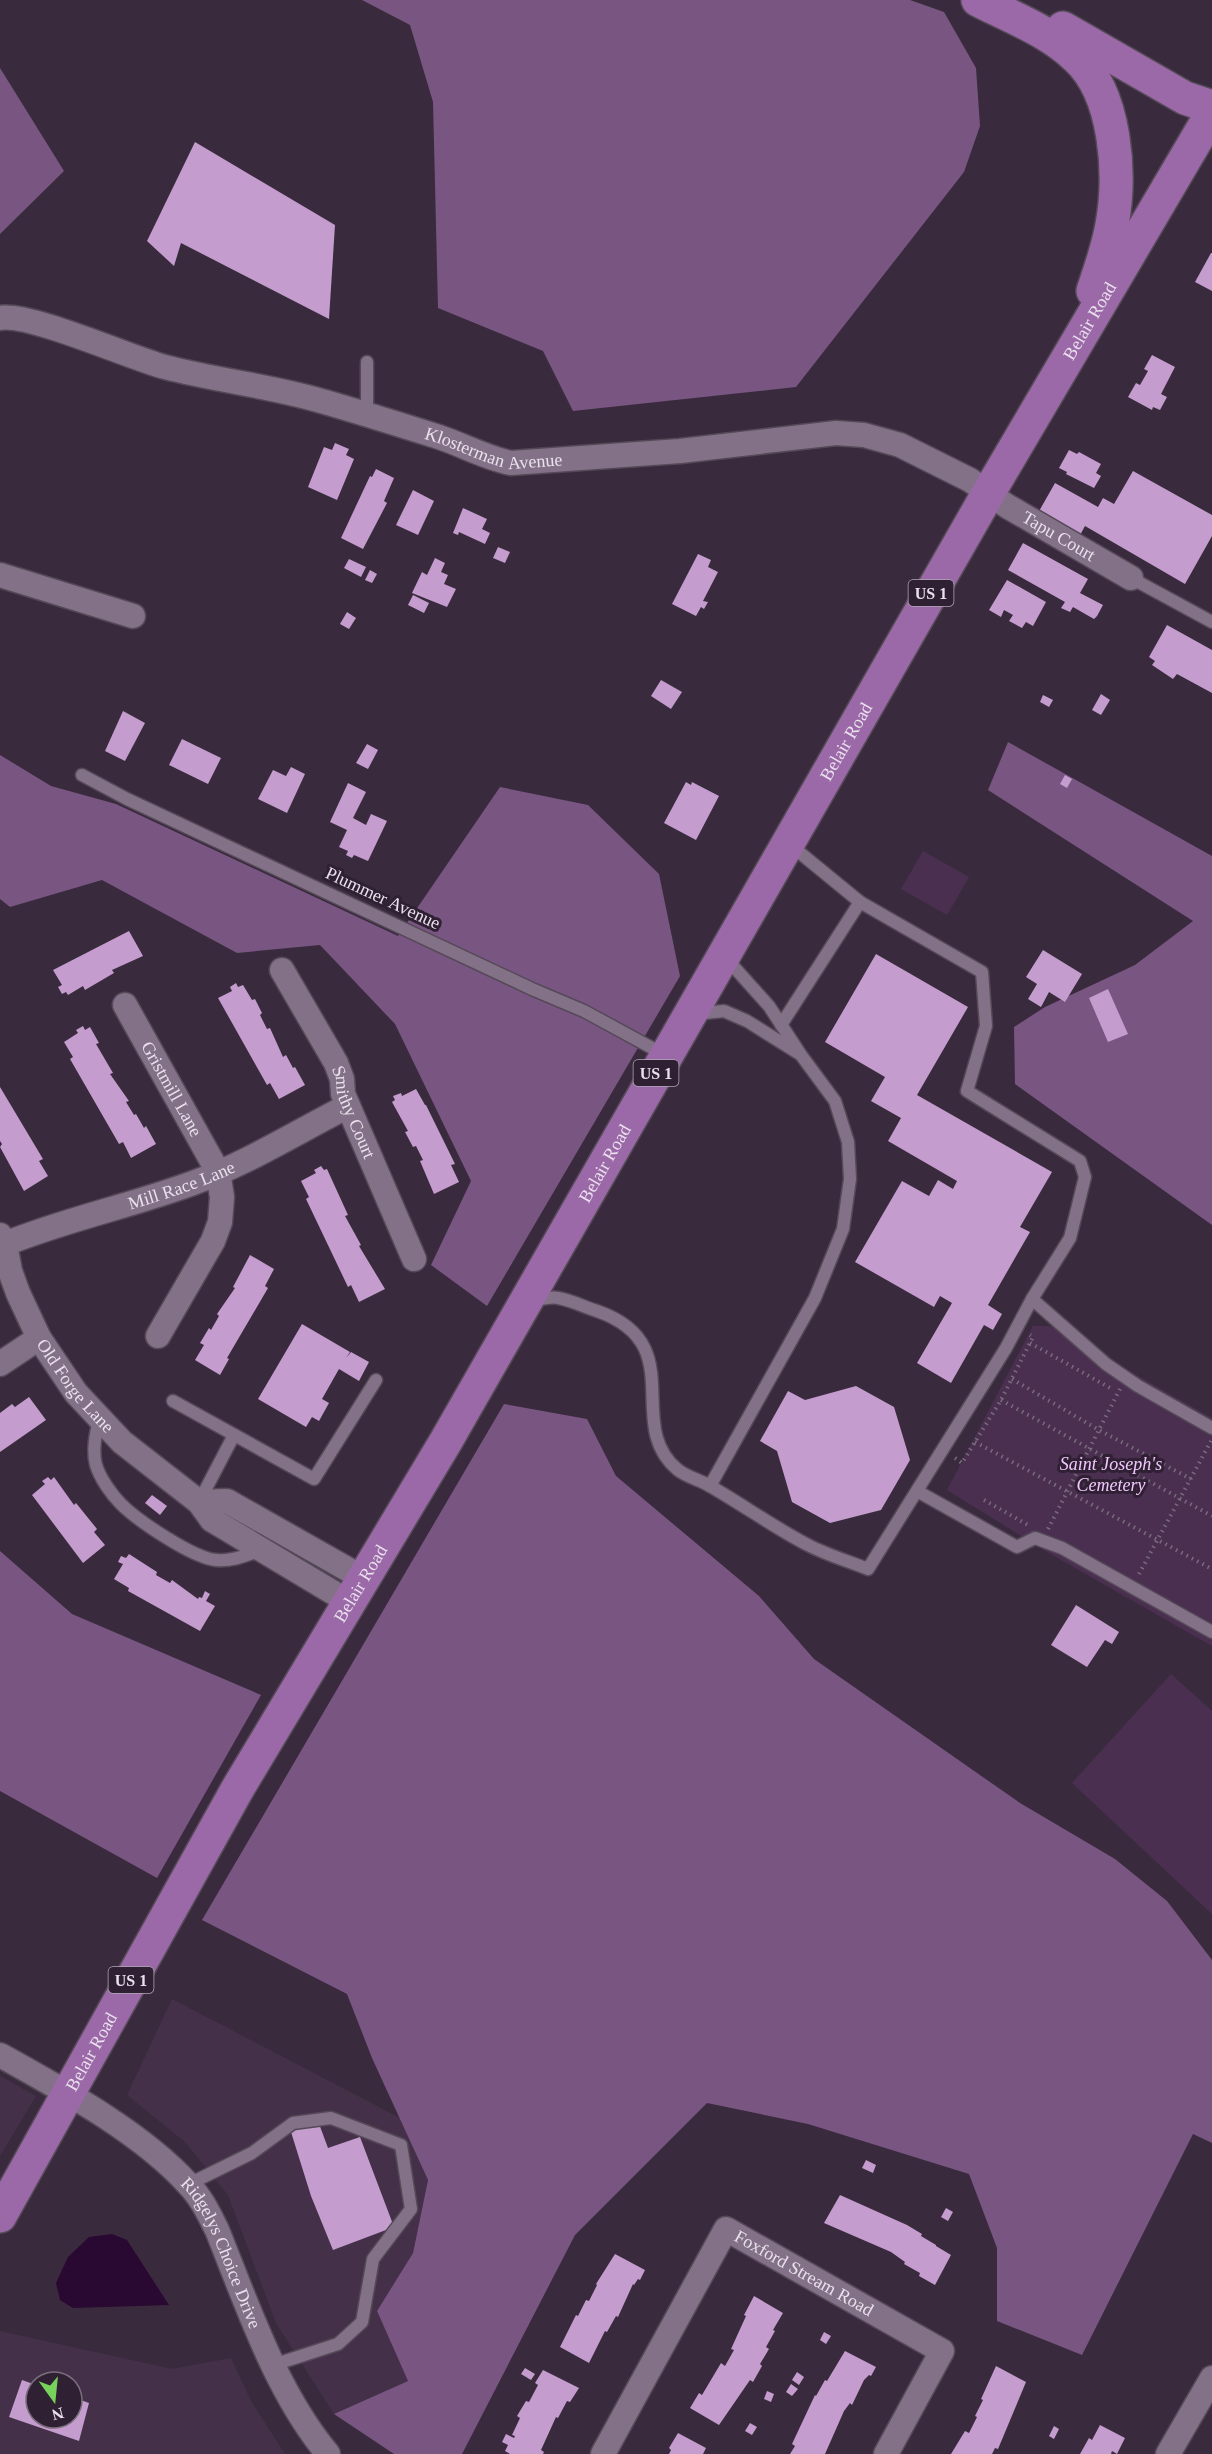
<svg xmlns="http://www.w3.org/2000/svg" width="1212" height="2454" viewBox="0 0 1212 2454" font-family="'Times New Roman',serif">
<rect width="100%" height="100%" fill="#392b3d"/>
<!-- built -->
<g fill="#443149" fill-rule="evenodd">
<path d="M 172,1999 L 400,2118 L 428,2180 L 413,2253 L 377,2311 L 408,2381 L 334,2414 L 276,2323 L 228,2195 L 185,2142 L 127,2095 Z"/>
<path d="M 0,2076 L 36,2096 L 0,2156 Z"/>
<path d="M 0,2331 L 172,2369 L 231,2358 L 251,2401 L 285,2454 L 0,2454 ZM 36,2382 L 72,2382 L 72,2418 L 36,2418 Z"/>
</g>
<!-- green -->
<g fill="#4a2f51">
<path d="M 923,851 L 969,877 L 947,915 L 901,889 Z"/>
<path d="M 1033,1326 L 1050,1326 L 1212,1418 L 1212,1646 L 1047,1552 L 947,1490 Z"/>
<path d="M 1171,1674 L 1212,1711 L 1212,1914 L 1072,1783 Z"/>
</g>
<!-- forest -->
<g fill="#795582">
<path d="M 362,0 L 910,0 L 944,12 L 976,68 L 980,126 L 964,172 L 796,387 L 573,411 L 543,351 L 438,308 L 433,102 L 410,25 Z"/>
<path d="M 0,68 L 64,171 L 0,234 Z"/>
<path d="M 1008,742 L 1212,856 L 1212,1225 L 1015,1084 L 1014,1027 L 1045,1007 L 1135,965 L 1193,921 L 988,790 Z"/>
<path d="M 0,755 L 51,786 L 116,804 L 398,936 L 500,787 L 588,805 L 659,874 L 680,976 L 487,1306 L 431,1265 L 471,1181 L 395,1024 L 320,945 L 237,953 L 102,880 L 10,907 L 0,899 Z"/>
<path d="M 504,1404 L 587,1419 L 616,1476 L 759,1596 L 814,1659 L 1020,1803 L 1115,1859 L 1167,1901 L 1212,1960 L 1212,2143 L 1193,2134 L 1082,2355 L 997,2321 L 997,2248 L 969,2174 L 808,2124 L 707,2103 L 575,2235 L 462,2454 L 394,2454 L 334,2414 L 408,2381 L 377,2311 L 413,2253 L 428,2180 L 372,2058 L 347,1994 L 202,1920 Z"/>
<path d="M 0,1551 L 72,1614 L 261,1695 L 157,1878 L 0,1791 Z"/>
</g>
<!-- water -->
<path fill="#290831" d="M 112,2234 L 127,2240 L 169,2305 L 73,2308 L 60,2300 L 56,2283 L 68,2257 L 89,2237 Z"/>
<!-- building -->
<g fill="#c49cce">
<path d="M 195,142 L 335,225 L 329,319 L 181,243 L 174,266 L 147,241 Z"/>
<path d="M 1211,253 L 1212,253 L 1212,291 L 1195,282 Z"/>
<path d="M 1152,355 L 1175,367 L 1161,394 L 1167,397 L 1160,410 L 1153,407 L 1152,410 L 1128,397 L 1136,383 L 1140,385 L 1148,371 L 1144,369 Z"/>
<path d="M 335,443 L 349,449 L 346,455 L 354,459 L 337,500 L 308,487 L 324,447 L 332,450 Z"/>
<path d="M 1069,450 L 1077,454 L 1079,452 L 1101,464 L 1096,473 L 1101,476 L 1094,488 L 1066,474 L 1067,472 L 1059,468 Z"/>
<path d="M 376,469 L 394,478 L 384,501 L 387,503 L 363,549 L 341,538 L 370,476 L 372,477 Z"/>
<path d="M 1133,471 L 1212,515 L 1212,536 L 1185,584 L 1085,526 L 1079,537 L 1038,513 L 1055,483 L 1098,507 L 1103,498 L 1114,504 Z"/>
<path d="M 413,490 L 434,501 L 418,535 L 396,525 Z"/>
<path d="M 463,508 L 487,519 L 482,529 L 490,533 L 485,544 L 459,532 L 458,535 L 453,533 Z"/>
<path d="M 1023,543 L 1088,579 L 1080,593 L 1103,605 L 1097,616 L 1094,619 L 1073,607 L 1070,612 L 1061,608 L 1065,602 L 1008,570 Z"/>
<path d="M 498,547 L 510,552 L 505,563 L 493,558 Z"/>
<path d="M 698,554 L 711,560 L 708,567 L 718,572 L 703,601 L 708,602 L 704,609 L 701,607 L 696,616 L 672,604 Z"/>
<path d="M 435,558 L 445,563 L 441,572 L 448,575 L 444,584 L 456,589 L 447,607 L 412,593 L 422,572 L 427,575 Z"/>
<path d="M 349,559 L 366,567 L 361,577 L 344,568 Z"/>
<path d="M 370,570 L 377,574 L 372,583 L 365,580 Z"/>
<path d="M 1007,580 L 1046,602 L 1033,626 L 1026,622 L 1022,628 L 1009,621 L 1013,615 L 1004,610 L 1001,617 L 989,610 Z"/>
<path d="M 413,595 L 429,603 L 424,613 L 408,605 Z"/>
<path d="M 347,612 L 356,618 L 349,629 L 340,624 Z"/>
<path d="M 1167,625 L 1212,650 L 1212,693 L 1177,674 L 1173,679 L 1152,665 L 1155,661 L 1149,657 Z"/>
<path d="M 661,680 L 682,692 L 671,709 L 651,696 Z"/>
<path d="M 1101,694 L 1110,700 L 1101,715 L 1092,710 Z"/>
<path d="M 1043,695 L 1053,700 L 1049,707 L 1040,702 Z"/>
<path d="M 123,711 L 145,723 L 125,761 L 105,751 Z"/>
<path d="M 182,739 L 221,758 L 208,784 L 169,765 Z"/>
<path d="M 367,744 L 378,750 L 368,769 L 356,763 Z"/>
<path d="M 291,767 L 305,774 L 287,813 L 258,799 L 273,770 L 286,776 Z"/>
<path d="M 1065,775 L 1072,779 L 1067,788 L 1060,784 Z"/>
<path d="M 686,782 L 691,785 L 692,782 L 719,796 L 696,840 L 664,823 Z"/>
<path d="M 348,783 L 366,792 L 353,818 L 366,825 L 371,814 L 387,821 L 368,861 L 354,855 L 352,858 L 346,855 L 348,851 L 339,847 L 347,830 L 330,822 Z"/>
<path d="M 129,931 L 143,956 L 112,970 L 114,973 L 85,990 L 83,986 L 68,995 L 66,992 L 62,994 L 58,987 L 62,985 L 53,970 Z"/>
<path d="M 1043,950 L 1082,974 L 1065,1002 L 1049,992 L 1041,1007 L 1028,999 L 1037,984 L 1026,977 Z"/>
<path d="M 876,954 L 968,1007 L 917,1095 L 1052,1172 L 1020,1227 L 1030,1232 L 988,1305 L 1002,1314 L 993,1330 L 984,1325 L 951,1383 L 917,1363 L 952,1303 L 940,1296 L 934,1307 L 855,1262 L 902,1181 L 929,1196 L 938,1180 L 953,1189 L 957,1181 L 888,1141 L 901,1118 L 871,1101 L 885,1077 L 825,1042 Z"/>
<path d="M 236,983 L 238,987 L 243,985 L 252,1000 L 255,999 L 262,1013 L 260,1015 L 267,1029 L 270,1028 L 283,1057 L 286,1055 L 293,1068 L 295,1067 L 305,1085 L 279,1099 L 270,1083 L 267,1085 L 218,998 L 232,991 L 230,987 Z"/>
<path d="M 1108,989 L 1128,1034 L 1108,1042 L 1089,998 Z"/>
<path d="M 83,1026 L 85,1030 L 90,1027 L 99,1043 L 96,1044 L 113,1073 L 110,1074 L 129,1101 L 126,1102 L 134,1115 L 136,1114 L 144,1128 L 146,1126 L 156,1144 L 131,1158 L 123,1142 L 119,1144 L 70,1059 L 73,1057 L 64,1042 L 78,1033 L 76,1030 Z"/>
<path d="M 0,1087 L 43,1159 L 39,1161 L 48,1176 L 24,1191 L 0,1147 L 2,1144 L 0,1141 Z"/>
<path d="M 416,1089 L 425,1105 L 426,1105 L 455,1164 L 451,1165 L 459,1182 L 434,1194 L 420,1161 L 423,1160 L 416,1146 L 413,1147 L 405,1132 L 408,1131 L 392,1102 L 395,1100 L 393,1096 L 401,1093 L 402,1096 Z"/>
<path d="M 321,1166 L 324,1170 L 327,1169 L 348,1215 L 345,1216 L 361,1245 L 359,1246 L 385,1289 L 359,1302 L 351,1285 L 348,1287 L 306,1199 L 309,1197 L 301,1181 L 316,1173 L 314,1170 Z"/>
<path d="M 250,1255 L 274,1269 L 265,1286 L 268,1288 L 227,1358 L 229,1359 L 220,1375 L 195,1360 L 204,1345 L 200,1343 L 209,1328 L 211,1330 L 219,1316 L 217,1314 L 235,1288 L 233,1287 Z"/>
<path d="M 302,1324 L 350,1352 L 346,1358 L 351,1352 L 369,1362 L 359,1381 L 339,1369 L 322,1399 L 329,1403 L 319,1421 L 312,1417 L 306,1427 L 258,1399 Z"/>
<path d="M 856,1386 L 894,1407 L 910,1460 L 881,1510 L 830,1523 L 792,1502 L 777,1451 L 760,1441 L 788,1391 L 805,1400 Z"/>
<path d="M 29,1397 L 46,1420 L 0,1452 L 0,1413 L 12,1404 L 15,1407 Z"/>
<path d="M 48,1477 L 51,1480 L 54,1477 L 74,1505 L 76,1503 L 97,1529 L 94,1532 L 105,1545 L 83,1563 L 32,1495 L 45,1484 L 42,1481 Z"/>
<path d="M 152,1495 L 167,1506 L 160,1515 L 145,1503 Z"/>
<path d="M 129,1554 L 157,1572 L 156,1575 L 170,1583 L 172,1580 L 198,1599 L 199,1597 L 202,1598 L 205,1591 L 210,1594 L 206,1601 L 215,1606 L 200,1631 L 128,1591 L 129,1588 L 114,1579 L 123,1564 L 118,1562 L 121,1556 L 126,1558 Z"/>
<path d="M 1076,1605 L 1119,1632 L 1112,1644 L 1105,1640 L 1087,1667 L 1051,1645 Z"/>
<path d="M 318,2121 L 328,2148 L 360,2137 L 394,2227 L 333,2250 L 311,2196 L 291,2132 Z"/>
<path d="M 866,2160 L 876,2165 L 873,2173 L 862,2168 Z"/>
<path d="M 840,2195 L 907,2225 L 922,2234 L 921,2236 L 936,2245 L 936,2246 L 951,2255 L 935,2285 L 919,2276 L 920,2273 L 904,2264 L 905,2262 L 891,2252 L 824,2223 Z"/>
<path d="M 946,2208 L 953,2212 L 948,2221 L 941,2217 Z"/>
<path d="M 615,2254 L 645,2270 L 640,2280 L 638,2279 L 634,2285 L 633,2284 L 618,2317 L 616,2316 L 607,2332 L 605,2331 L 589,2363 L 560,2347 L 576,2315 L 578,2316 L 586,2300 L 589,2301 L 597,2285 L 596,2284 Z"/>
<path d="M 754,2296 L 783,2313 L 773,2330 L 775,2331 L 766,2347 L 769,2349 L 760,2364 L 762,2366 L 753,2382 L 750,2380 L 719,2425 L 690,2408 L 699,2393 L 702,2395 L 721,2363 L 725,2366 L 734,2350 L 731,2349 L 746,2316 L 744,2315 Z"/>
<path d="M 824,2332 L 831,2336 L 826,2344 L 820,2340 Z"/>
<path d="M 845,2351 L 876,2367 L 871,2376 L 869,2375 L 864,2380 L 852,2405 L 850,2403 L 844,2411 L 825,2454 L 790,2454 L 795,2446 L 792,2444 L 815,2395 L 816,2396 L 825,2380 L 827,2381 Z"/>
<path d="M 996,2366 L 1026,2382 L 998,2449 L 995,2448 L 992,2454 L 951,2454 L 965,2431 L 969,2433 L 977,2417 L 975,2416 L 983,2400 L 981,2399 Z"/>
<path d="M 525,2368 L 535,2374 L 531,2380 L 521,2374 Z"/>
<path d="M 543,2370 L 579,2388 L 570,2402 L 567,2401 L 558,2418 L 556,2417 L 541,2450 L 544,2452 L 543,2454 L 510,2454 L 505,2451 L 508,2445 L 502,2442 L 506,2434 L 514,2438 L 515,2436 L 512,2435 L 520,2418 L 517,2416 L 526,2401 L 529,2402 L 538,2385 L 535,2383 Z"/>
<path d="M 797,2372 L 804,2377 L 799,2385 L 792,2380 Z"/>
<path d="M 22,2380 L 36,2385 L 36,2418 L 72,2418 L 72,2397 L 89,2403 L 79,2441 L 9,2417 Z"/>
<path d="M 791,2384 L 798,2389 L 792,2396 L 786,2392 Z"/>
<path d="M 767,2391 L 774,2394 L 771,2402 L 764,2399 Z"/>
<path d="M 750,2423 L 757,2427 L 752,2435 L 745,2431 Z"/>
<path d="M 1100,2425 L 1125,2438 L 1117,2454 L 1112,2451 L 1111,2454 L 1080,2454 L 1089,2438 L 1092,2440 Z"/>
<path d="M 1054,2426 L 1059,2429 L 1054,2439 L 1049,2436 Z"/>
<path d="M 678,2433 L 706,2448 L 703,2454 L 669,2454 L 671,2450 L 669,2448 Z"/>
</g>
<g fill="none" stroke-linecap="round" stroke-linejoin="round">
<defs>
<g id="service">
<path d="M 367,362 L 367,415"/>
<path d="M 1131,578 L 1212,622"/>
<path d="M 82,775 L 127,799 L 532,989 L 584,1011 L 665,1055"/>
<path d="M 694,1014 L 724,1011 L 747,1021 L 798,1053"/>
<path d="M 781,1025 L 860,902"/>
<path d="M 1032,1299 L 1106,1364 L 1138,1386 L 1212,1428"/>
<path d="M 531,1301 C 539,1300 550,1296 558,1298 C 571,1300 584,1307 597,1311 C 692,1344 622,1424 678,1470 C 687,1477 700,1480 710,1486 C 743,1505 775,1528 808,1545 C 827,1555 848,1561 868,1569 L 1006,1348 L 1032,1299 L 1070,1238 L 1085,1177 L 1080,1161 L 967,1091 L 986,1026 L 982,972 L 860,902 L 788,843"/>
<path d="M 173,1401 L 314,1479 L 376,1380"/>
<path d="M 99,1419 C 96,1433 92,1450 96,1465 C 100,1478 111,1494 121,1504 C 138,1521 193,1558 216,1560 C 231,1562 247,1555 261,1550"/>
<path d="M 710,1486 L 815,1298 L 843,1229 L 850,1179 L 848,1142 L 835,1101 L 801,1055 L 769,1006 L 725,957"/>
<path d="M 917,1491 L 1017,1547 L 1035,1538 L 1062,1548 L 1212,1632"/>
<path d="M 199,1502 L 234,1435"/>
<path d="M 189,2184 L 252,2153 L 293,2123 L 331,2118 L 401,2145 L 411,2209 L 373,2259 L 362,2322 L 338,2344 L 273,2365"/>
</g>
<g id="minor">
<path id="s1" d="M 0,318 C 28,312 131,358 165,367 C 218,381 273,386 325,402 C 363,413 401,425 439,437 C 463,445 486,458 511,463 L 680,451 L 836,433 L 864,435 L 900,445 L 970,480 L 1007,506 L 1131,578"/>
<path d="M 0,575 L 133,616"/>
<path id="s2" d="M 282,970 L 336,1063 L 342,1079 L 343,1094 L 414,1259"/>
<path id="s3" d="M 125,1005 L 218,1172 L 222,1197 L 220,1222 L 213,1241 L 158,1336"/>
<path id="s4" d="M 0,1235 L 5,1244 L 10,1271 L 18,1293 L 39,1338 L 76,1393 L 122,1442 L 199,1502 L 212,1520 L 349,1602"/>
<path id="s5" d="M 5,1244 C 66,1219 131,1206 193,1183 C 246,1164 297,1132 348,1106"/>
<path d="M 0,1364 L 39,1338"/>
<path d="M 199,1502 L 227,1501 L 363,1578"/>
<path id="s6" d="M 0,2055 C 61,2089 141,2132 188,2184 C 201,2197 209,2214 217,2230 C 247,2304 276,2392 328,2454"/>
<path id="s7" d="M 603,2454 L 726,2229 L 942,2351 L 886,2454"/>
<path d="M 1168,2454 L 1212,2378"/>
</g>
<g id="trunk">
<path d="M 978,0 C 1011,17 1049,31 1076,57 C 1117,94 1121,175 1112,225 C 1108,248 1100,270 1093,291"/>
<path d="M 1063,28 L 1185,98 L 1212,107"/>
<path id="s8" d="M 0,2216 L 238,1788 L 446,1441 L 989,492 L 1212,113"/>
</g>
</defs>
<!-- service casing -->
<use href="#service" stroke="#554958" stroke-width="15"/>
<!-- minor casing -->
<use href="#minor" stroke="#554958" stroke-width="27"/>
<!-- trunk casing -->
<use href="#trunk" stroke="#554958" stroke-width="36"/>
<!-- path -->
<g stroke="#786c7c" stroke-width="4" stroke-dasharray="1.5 4.5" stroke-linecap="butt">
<path d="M 1030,1343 L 1112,1389"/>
<path d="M 1012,1379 L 1099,1430 L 1191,1479"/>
<path d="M 1001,1400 L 1212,1516"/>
<path d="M 975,1442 L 1212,1569"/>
<path d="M 955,1458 L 962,1463 L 1001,1400 L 1033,1337 L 1030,1335"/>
<path d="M 984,1500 L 1028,1525"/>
<path d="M 1048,1529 L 1120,1389"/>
<path d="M 1139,1574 L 1211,1441"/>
</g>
<!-- service -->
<use href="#service" stroke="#837287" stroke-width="12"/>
<!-- minor -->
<use href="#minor" stroke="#837287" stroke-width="24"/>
<!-- trunk -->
<use href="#trunk" stroke="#9b69a8" stroke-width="33"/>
</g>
<g text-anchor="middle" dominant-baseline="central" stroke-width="6" stroke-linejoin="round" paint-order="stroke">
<!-- shield labels -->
<g fill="#2f2133" stroke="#b2a7b5" stroke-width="1.5">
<rect x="908.5" y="580" width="45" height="26" rx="4.5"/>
<rect x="633.5" y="1060" width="45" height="26" rx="4.5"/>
<rect x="108.5" y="1967" width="45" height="26" rx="4.5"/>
</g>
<g font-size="16" font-weight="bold" fill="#eae1ed">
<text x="931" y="593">US 1</text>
<text x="656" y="1073">US 1</text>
<text x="131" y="1980">US 1</text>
</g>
<!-- street labels -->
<g font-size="18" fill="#eae1ed" stroke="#2f2133">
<text stroke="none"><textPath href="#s8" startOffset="2186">Belair Road</textPath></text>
<text stroke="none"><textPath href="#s1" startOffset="513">Klosterman Avenue</textPath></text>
<text stroke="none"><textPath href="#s1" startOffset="1108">Tapu Court</textPath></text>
<text stroke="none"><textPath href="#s8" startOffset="1700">Belair Road</textPath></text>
<text transform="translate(383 898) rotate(25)">Plummer Avenue</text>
<text stroke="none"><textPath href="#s3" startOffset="96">Gristmill Lane</textPath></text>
<text stroke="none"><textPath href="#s2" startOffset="160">Smithy Court</textPath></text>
<text stroke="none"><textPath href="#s8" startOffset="1214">Belair Road</textPath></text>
<text stroke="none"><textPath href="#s5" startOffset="186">Mill Race Lane</textPath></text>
<text stroke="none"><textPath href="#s4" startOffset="171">Old Forge Lane</textPath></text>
<text stroke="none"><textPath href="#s8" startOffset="728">Belair Road</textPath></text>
<text stroke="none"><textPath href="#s8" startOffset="188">Belair Road</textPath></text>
<text stroke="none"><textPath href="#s6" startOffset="306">Ridgelys Choice Drive</textPath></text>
<text stroke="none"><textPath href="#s7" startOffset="346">Foxford Stream Road</textPath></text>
</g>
<!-- park labels -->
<g font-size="18" font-style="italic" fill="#f2c6fe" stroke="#2f2133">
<text x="1111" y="1464">Saint Joseph's<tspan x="1111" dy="21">Cemetery</tspan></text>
</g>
</g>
<!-- north arrow -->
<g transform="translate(54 2400) rotate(165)"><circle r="28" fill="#2f2133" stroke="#7a6e7d" stroke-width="1.5"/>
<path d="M0-4.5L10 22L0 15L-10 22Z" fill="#76d25a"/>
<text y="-9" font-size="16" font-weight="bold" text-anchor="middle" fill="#eae1ed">N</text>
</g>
</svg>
